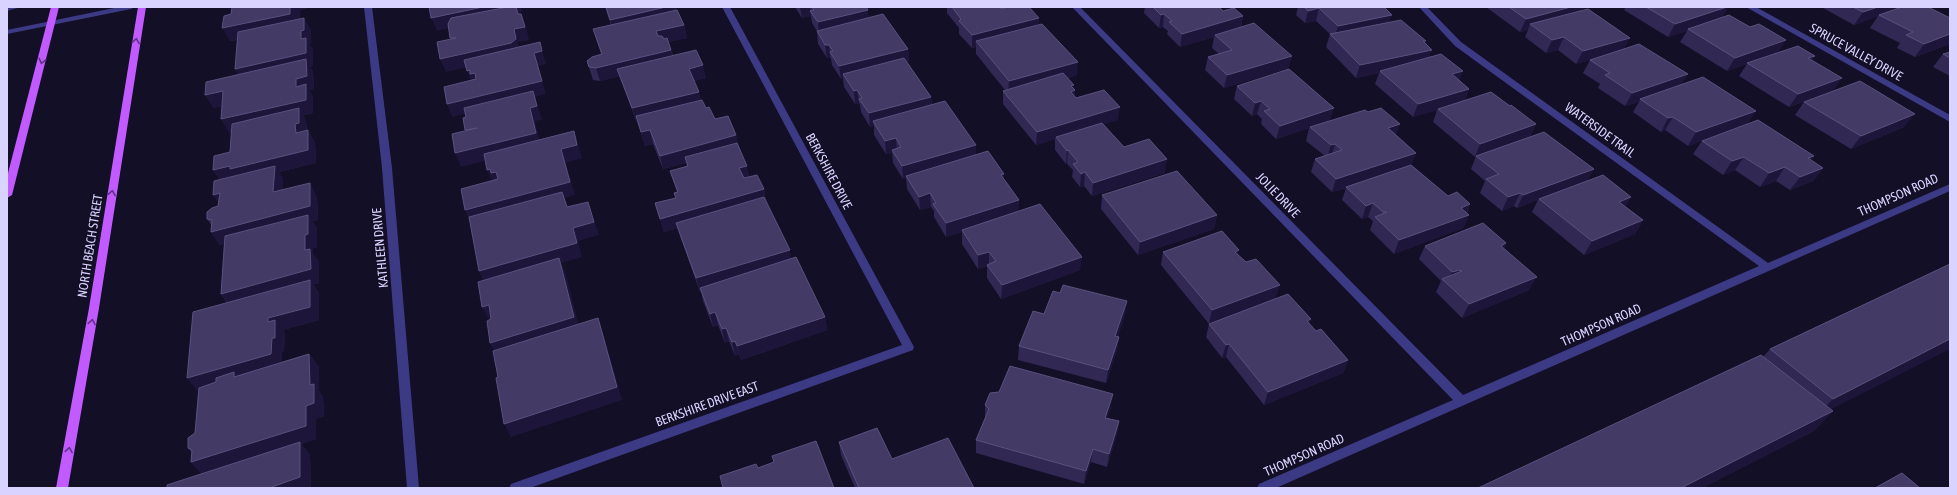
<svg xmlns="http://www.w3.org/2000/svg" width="1957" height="495" viewBox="0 0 1957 495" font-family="'Asap Condensed',sans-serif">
<rect width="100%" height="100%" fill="#130f26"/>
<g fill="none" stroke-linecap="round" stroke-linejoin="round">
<!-- minor -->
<g fill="#3d3a85" fill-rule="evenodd">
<path d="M 7,7 L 21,7 L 7,11 Z"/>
<path d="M 119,7 L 135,7 L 131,9 L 7,34 L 7,30 Z"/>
<path d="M 364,7 L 372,7 L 392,168 L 419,488 L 407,488 L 382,168 Z"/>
<path d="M 722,7 L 730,7 L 914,347 L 913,350 L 530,488 L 509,488 L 511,484 L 902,345 Z"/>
<path d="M 1072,7 L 1080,7 L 1463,395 L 1759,266 L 1455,46 L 1419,7 L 1427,7 L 1461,42 L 1768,263 L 1950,184 L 1950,191 L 1276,488 L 1257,488 L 1259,484 L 1453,400 Z"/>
<path d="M 1746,7 L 1756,7 L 1950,115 L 1950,122 Z"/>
</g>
<!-- major -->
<g fill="#c25bff" fill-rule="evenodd">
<path d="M 51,7 L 59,7 L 12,195 L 7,198 L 7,177 Z"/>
<path d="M 138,7 L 146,7 L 99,308 L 68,488 L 56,488 L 89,308 Z"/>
</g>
</g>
<!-- wall -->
<g fill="#312854">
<path d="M 232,7 L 311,7 L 300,10 L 300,19 L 304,18 L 311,31 L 311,43 L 309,44 L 313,50 L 313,66 L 310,67 L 313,72 L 314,89 L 309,90 L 313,97 L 313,113 L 303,115 L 306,121 L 307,130 L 308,130 L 315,143 L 316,163 L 279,172 L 283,179 L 282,190 L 317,197 L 318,220 L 312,221 L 317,228 L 317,247 L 313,248 L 313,254 L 319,262 L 319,283 L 313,284 L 319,293 L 319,320 L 283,330 L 285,333 L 284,351 L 282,352 L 281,362 L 309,354 L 319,367 L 319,391 L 323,397 L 324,416 L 316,419 L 316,439 L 301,444 L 310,455 L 311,488 L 167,488 L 202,474 L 191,462 L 192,453 L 188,448 L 195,433 L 198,392 L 227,303 L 221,294 L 224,244 L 220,245 L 211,232 L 212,226 L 207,219 L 218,206 L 219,179 L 230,152 L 232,132 L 229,133 L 222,106 L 213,108 L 239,75 L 237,40 L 230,41 Z"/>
<path d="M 605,7 L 675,7 L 676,10 L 684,25 L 687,38 L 668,42 L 671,50 L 673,55 L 706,78 L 694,81 L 701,100 L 706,108 L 715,119 L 736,135 L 739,148 L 749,176 L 764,189 L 766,202 L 791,259 L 825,317 L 827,330 L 741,360 L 739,354 L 735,356 L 729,341 L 725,343 L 718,325 L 713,327 L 703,301 L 701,291 L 700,292 L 680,236 L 678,228 L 664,232 L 655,203 L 675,198 L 674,193 L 677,192 L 670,171 L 687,166 L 686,163 L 663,169 L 653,144 L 645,146 L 637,121 L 636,121 L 620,76 L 600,81 L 593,80 L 587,61 L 601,54 L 593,29 L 611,25 Z"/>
<path d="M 795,7 L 866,7 L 869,18 L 908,49 L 909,62 L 907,62 L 931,97 L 932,105 L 976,155 L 1004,179 L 1019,200 L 1018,211 L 1080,270 L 1001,299 L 987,278 L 987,266 L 978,269 L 962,244 L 962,232 L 946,237 L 934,217 L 934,211 L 931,207 L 920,210 L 907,189 L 906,178 L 903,179 L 893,163 L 892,153 L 886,154 L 874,135 L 874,126 L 870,127 L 861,112 L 860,105 L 859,103 L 855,104 L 844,87 L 843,79 L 841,79 L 832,65 L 831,59 L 830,57 L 827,58 L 818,44 L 817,31 L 812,23 L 811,16 L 802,18 Z"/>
<path d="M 947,7 L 1000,7 L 1001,9 L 1039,18 L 1038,25 L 1077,75 L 1068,78 L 1075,90 L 1075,96 L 1076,98 L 1118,120 L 1103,124 L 1124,147 L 1165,173 L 1092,196 L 1084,186 L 1080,187 L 1072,177 L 1073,170 L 1067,164 L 1066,164 L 1055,150 L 1055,139 L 1036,145 L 1003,104 L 1003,91 L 1005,90 L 976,54 L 976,47 L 972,48 L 959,34 L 959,28 L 947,13 Z"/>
<path d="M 1145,7 L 1219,7 L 1223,11 L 1243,16 L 1241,27 L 1292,56 L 1288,68 L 1224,88 L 1205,70 L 1208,57 L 1219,54 L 1212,48 L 1214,37 L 1180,47 L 1167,34 L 1168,31 L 1163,27 L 1159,28 L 1144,13 Z"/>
<path d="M 1298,7 L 1384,7 L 1390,22 L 1425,43 L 1430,57 L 1469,89 L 1465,100 L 1510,106 L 1536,124 L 1530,137 L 1594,169 L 1587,181 L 1626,207 L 1643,220 L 1635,234 L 1584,255 L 1532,212 L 1538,200 L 1517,208 L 1514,206 L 1502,211 L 1480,193 L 1485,181 L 1471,169 L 1476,156 L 1475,157 L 1433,122 L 1437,110 L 1413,117 L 1375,84 L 1379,73 L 1356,78 L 1326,47 L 1330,34 L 1316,21 L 1305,23 L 1296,15 Z"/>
<path d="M 1486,7 L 1584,7 L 1582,11 L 1624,49 L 1681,85 L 1756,111 L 1747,124 L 1688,146 L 1665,130 L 1661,132 L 1633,112 L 1639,102 L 1625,106 L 1598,88 L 1600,84 L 1583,73 L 1590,60 L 1576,64 L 1558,50 L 1546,53 L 1525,37 L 1528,30 L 1520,32 Z"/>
<path d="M 1626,7 L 1728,7 L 1722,17 L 1778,52 L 1812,60 L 1833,91 L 1789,107 L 1739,76 L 1747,64 L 1727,71 L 1680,42 L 1687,31 L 1668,37 L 1624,10 Z"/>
<path d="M 1821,7 L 1928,7 L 1950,18 L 1950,44 L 1915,57 L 1897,48 L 1900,43 L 1870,28 L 1878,16 L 1854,25 Z"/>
<path d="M 1950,52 L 1950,76 L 1933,67 L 1943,54 Z"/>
<path d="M 1237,86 L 1331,121 L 1396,135 L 1416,153 L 1411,165 L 1448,196 L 1470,204 L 1467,213 L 1469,215 L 1463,228 L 1394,254 L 1370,230 L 1373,221 L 1368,217 L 1362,219 L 1342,200 L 1346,188 L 1332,192 L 1311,172 L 1315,159 L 1325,156 L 1306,141 L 1309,128 L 1276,139 L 1261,124 L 1262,119 L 1257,114 L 1252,116 L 1234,99 Z"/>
<path d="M 1804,102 L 1904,127 L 1851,149 L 1795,115 Z"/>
<path d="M 1702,141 L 1814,156 L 1811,160 L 1823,168 L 1813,181 L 1790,190 L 1776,181 L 1760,187 L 1735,170 L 1723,175 L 1693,154 Z"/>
<path d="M 1102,195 L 1217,215 L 1214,229 L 1138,255 L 1101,209 Z"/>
<path d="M 1506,243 L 1504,248 L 1529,290 L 1462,318 L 1436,292 L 1441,281 L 1419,259 L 1425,246 Z"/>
<path d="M 1163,252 L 1238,255 L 1246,262 L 1276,298 L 1209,324 L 1161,265 Z"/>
<path d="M 1950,264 L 1831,410 L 1833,411 L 1814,431 L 1702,488 L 1478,488 L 1763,357 L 1770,349 Z"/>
<path d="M 1060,293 L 1127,301 L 1125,314 L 1118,336 L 1119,337 L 1117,350 L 1106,383 L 1018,360 L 1019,346 Z"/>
<path d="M 1311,319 L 1309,324 L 1316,331 L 1348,360 L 1343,373 L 1264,405 L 1226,357 L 1222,358 L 1206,337 L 1209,324 Z"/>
<path d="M 985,405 L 1111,407 L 1107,418 L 1119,421 L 1117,434 L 1107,467 L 1091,462 L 1084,484 L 976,453 L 976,440 L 985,418 Z"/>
<path d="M 839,442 L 892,459 L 974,488 L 855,488 L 841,455 Z"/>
</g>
<!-- shaded-wall -->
<g fill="#1d163a">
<path d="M 290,7 L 311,7 L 300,10 L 300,19 L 297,27 L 230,41 L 222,28 Z"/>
<path d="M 483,7 L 521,7 L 522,12 L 518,13 L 520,18 L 517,13 L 437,31 L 431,18 Z"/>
<path d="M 666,7 L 675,7 L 678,18 L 614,32 L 610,20 Z"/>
<path d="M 800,7 L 810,7 L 811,16 L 802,18 Z"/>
<path d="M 1571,7 L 1584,7 L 1580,16 L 1530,24 L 1528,30 L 1520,32 L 1526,19 Z"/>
<path d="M 1727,7 L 1728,7 L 1721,19 L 1688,29 L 1687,31 L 1668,37 L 1675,24 Z"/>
<path d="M 1878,7 L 1903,7 L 1879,15 L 1878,16 L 1854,25 L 1863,12 Z"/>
<path d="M 1319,8 L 1316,21 L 1305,23 L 1308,11 Z"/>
<path d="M 868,10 L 869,22 L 819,35 L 818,22 Z"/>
<path d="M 521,14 L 526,26 L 529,40 L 518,42 L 521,52 L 516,56 L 446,72 L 440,59 L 514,29 Z"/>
<path d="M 1164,14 L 1163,27 L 1159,28 L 1161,15 Z"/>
<path d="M 1392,15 L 1388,28 L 1334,39 L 1338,26 Z"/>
<path d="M 1243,16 L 1240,29 L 1215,35 L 1214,37 L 1180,47 L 1182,34 Z"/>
<path d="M 304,18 L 311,31 L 311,43 L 309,44 L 313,50 L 313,66 L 310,67 L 313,72 L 314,89 L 309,90 L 313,97 L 313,113 L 303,115 L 306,121 L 307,136 L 296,133 L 295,124 L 299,116 L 229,133 L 221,119 L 243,82 L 235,69 L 301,39 L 301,31 Z"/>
<path d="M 1039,18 L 1038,31 L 976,41 L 976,47 L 972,48 L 972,35 Z"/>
<path d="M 684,25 L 687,38 L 659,44 L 656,31 Z"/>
<path d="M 1950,34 L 1950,44 L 1915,57 L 1924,44 Z"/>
<path d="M 1564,37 L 1558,50 L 1546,53 L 1552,40 Z"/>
<path d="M 1630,38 L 1623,51 L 1576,64 L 1583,51 Z"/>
<path d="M 1786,40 L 1778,53 L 1747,63 L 1747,64 L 1727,71 L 1735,58 Z"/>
<path d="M 1423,41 L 1426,41 L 1422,52 L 1432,50 L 1427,63 L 1380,71 L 1379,73 L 1356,78 L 1360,65 Z"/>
<path d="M 540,42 L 546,64 L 538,66 L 546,94 L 535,97 L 542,120 L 535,121 L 541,146 L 461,167 L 455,153 L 530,108 L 534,97 L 452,117 L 447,104 L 534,53 Z"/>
<path d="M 825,45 L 829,45 L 830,57 L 827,58 Z"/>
<path d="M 908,49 L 909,62 L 846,78 L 843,74 L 843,79 L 841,79 L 839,66 Z"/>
<path d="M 671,50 L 674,63 L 617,69 L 620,76 L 600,81 L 596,68 Z"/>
<path d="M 1292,56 L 1288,68 L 1224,88 L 1227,75 Z"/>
<path d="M 1815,56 L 1806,69 L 1808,58 Z"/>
<path d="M 1078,62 L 1077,75 L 1008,94 L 1009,81 Z"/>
<path d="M 703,65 L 706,78 L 692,82 L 689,69 Z"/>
<path d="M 470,70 L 475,73 L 480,86 L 472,84 L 467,71 Z"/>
<path d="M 1463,71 L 1458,84 L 1452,74 Z"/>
<path d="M 1688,74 L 1680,87 L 1640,99 L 1639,102 L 1625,106 L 1632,93 Z"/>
<path d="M 1842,78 L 1833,91 L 1789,107 L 1798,94 Z"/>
<path d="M 1074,85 L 1073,91 L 1075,90 L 1074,103 L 1070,105 L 1071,86 Z"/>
<path d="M 1469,89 L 1464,102 L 1438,109 L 1437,110 L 1413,117 L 1418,104 Z"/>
<path d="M 857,90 L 859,103 L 855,104 L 854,91 Z"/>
<path d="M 223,91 L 231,104 L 213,108 L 205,95 Z"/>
<path d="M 699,92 L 702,105 L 636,121 L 632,108 Z"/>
<path d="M 931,97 L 932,110 L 873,121 L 874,126 L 870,127 L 869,113 Z"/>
<path d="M 1261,101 L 1257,114 L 1252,116 L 1255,103 Z"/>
<path d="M 1120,107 L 1118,120 L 1057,139 L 1056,137 L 1055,139 L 1036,145 L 1037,132 Z"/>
<path d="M 1334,108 L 1330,121 L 1310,127 L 1309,128 L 1276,139 L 1280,126 Z"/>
<path d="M 1756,111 L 1747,124 L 1688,146 L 1696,132 Z"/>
<path d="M 1915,114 L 1904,127 L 1851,149 L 1861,136 Z"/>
<path d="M 1673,117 L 1665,130 L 1661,132 L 1668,118 Z"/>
<path d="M 1400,124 L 1395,138 L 1388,128 Z"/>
<path d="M 1536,124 L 1530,137 L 1475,157 L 1480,144 Z"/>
<path d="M 308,130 L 315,143 L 316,163 L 279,172 L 283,179 L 282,206 L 222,184 L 213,170 Z"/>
<path d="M 650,130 L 653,144 L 645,146 L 641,132 Z"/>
<path d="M 574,131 L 582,158 L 566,163 L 575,195 L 565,198 L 572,221 L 471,224 L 465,210 L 561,149 Z"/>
<path d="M 736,135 L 739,148 L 685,157 L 686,163 L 663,169 L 660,156 Z"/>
<path d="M 896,138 L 897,151 L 892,150 L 892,153 L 886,154 L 885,141 Z"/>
<path d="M 1335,144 L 1331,157 L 1327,158 L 1331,145 Z"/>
<path d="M 976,145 L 976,158 L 906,176 L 906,178 L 903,179 L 902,166 Z"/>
<path d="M 1068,150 L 1067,164 L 1066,164 L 1067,151 Z"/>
<path d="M 1416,153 L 1411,166 L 1332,192 L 1336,179 Z"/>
<path d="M 1814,156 L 1805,169 L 1808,158 Z"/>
<path d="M 1744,157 L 1735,170 L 1723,175 L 1732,161 Z"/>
<path d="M 1167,159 L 1165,173 L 1092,196 L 1093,183 Z"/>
<path d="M 747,166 L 750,179 L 742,181 L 739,168 Z"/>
<path d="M 1785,167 L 1776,181 L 1760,187 L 1769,173 Z"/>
<path d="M 1823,168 L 1813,181 L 1790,190 L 1800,177 Z"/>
<path d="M 490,169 L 496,172 L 502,185 L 493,183 L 487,170 Z"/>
<path d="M 1594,169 L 1586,182 L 1539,199 L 1538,200 L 1517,208 L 1523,195 Z"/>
<path d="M 1085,172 L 1084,186 L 1080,187 L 1081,174 Z"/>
<path d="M 1004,174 L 1004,187 L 1001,175 Z"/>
<path d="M 310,183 L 317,197 L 318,220 L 312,221 L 317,228 L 317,247 L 313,248 L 313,254 L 319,262 L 319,283 L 313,284 L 319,293 L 319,320 L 283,330 L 285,333 L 284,351 L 282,352 L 281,367 L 198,392 L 187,378 L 231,307 L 221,294 L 305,250 L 305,235 L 308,222 L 220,245 L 211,232 Z"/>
<path d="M 764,189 L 766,203 L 676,223 L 678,228 L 664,232 L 660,219 Z"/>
<path d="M 220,193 L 222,208 L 213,195 Z"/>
<path d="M 930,193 L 931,207 L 920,210 L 919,197 Z"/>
<path d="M 1520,193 L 1514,206 L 1502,211 L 1508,197 Z"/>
<path d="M 1631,197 L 1624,210 L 1619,202 Z"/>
<path d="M 1019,200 L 1018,213 L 962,230 L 962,232 L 946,237 L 946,223 Z"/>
<path d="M 588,202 L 599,235 L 578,241 L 582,257 L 561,263 L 565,271 L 580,330 L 497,356 L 490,343 L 574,317 L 485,285 L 479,271 L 573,228 Z"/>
<path d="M 1373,203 L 1368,217 L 1362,219 L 1366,206 Z"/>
<path d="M 1470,204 L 1465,216 L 1469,215 L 1463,228 L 1394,254 L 1399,240 L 1461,208 Z"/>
<path d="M 1217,215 L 1214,229 L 1138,255 L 1140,242 Z"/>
<path d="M 1643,220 L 1635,234 L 1584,255 L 1592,241 Z"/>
<path d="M 1506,243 L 1500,257 L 1501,246 Z"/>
<path d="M 790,250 L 792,264 L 700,288 L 701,291 L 700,292 L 696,278 Z"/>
<path d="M 1239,250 L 1236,264 L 1235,252 Z"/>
<path d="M 989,252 L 989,265 L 978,269 L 978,255 Z"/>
<path d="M 1082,257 L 1080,270 L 1001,299 L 1002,285 Z"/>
<path d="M 1460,270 L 1454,283 L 1446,284 L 1452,272 Z"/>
<path d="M 1537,277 L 1529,290 L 1462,318 L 1469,304 Z"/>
<path d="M 1280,285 L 1276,298 L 1209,324 L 1212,310 Z"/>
<path d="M 1127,301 L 1125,314 L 1114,349 L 1115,336 Z"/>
<path d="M 489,305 L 495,318 L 489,320 L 482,307 Z"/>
<path d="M 715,312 L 718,325 L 713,327 L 710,314 Z"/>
<path d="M 825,317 L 827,330 L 741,360 L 737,346 Z"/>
<path d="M 598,318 L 603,332 L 622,400 L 511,437 L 504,424 Z"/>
<path d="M 1311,319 L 1306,332 L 1307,321 Z"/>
<path d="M 726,328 L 729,341 L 725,343 L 722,329 Z"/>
<path d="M 1119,337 L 1117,350 L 1106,383 L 1108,370 Z"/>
<path d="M 1950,339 L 1950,349 L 1814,418 L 1833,399 Z"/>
<path d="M 735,341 L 739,354 L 735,356 L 732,342 Z"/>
<path d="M 1229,344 L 1226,357 L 1222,358 L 1226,345 Z"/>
<path d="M 309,354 L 319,367 L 319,391 L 323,397 L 324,416 L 316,419 L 316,439 L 301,444 L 310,455 L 311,488 L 269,488 L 203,475 L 191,462 L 306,406 L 310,385 Z"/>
<path d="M 1348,360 L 1343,373 L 1264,405 L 1268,392 Z"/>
<path d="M 1113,394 L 1111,407 L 1104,431 L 1105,418 Z"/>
<path d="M 1833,411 L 1814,431 L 1702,488 L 1681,488 Z"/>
<path d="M 1119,421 L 1117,434 L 1107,467 L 1109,454 Z"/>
<path d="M 1093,449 L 1091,462 L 1084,484 L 1086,471 Z"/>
</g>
<!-- building -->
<g fill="#433a66" stroke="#5a527e">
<path d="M 232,7 L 291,7 L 290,7 L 290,14 L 222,28 L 224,16 L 231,14 Z"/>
<path d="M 429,7 L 483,7 L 431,18 Z"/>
<path d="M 508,7 L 516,7 L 518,14 L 521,14 L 525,27 L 514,29 L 516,39 L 511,43 L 440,59 L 437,42 L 456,38 L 450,38 L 448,24 L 451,18 Z"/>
<path d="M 606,7 L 666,7 L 610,20 Z"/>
<path d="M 812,7 L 866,7 L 868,10 L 818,22 L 810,11 L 814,10 Z"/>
<path d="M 952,7 L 1000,7 L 1001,9 L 1008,7 L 1029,7 L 1039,18 L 972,35 L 959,21 L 961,19 Z"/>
<path d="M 1153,7 L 1219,7 L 1223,11 L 1234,8 L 1243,16 L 1182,34 L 1169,22 L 1172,21 L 1164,14 L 1161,15 Z"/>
<path d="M 1304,7 L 1384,7 L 1392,15 L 1338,26 L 1319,8 L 1308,11 Z"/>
<path d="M 1509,7 L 1571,7 L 1526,19 Z"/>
<path d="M 1646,7 L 1727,7 L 1675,24 Z"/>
<path d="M 1853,7 L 1878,7 L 1863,12 Z"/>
<path d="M 1902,7 L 1928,7 L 1950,18 L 1950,34 L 1924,44 L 1906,35 L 1913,32 L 1879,15 Z"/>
<path d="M 1588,9 L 1630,38 L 1583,51 L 1564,37 L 1552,40 L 1530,24 Z"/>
<path d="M 677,10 L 684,25 L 656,31 L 658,36 L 662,36 L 664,39 L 667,38 L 671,50 L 596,68 L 589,67 L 587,61 L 592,57 L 602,54 L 593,29 Z"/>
<path d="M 883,14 L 908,49 L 839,66 L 830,52 L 833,51 L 829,45 L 825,45 L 817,31 Z"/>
<path d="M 1729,15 L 1750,27 L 1759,24 L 1786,40 L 1735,58 L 1688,29 Z"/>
<path d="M 304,18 L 304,30 L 301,31 L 301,39 L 306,38 L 306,53 L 235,69 L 238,32 Z"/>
<path d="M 1401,20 L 1426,41 L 1423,41 L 1432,50 L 1360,65 L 1330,34 Z"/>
<path d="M 1254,23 L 1292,56 L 1227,75 L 1208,57 L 1232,50 L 1215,35 Z"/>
<path d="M 1042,24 L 1078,62 L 1009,81 L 976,41 Z"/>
<path d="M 540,42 L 542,51 L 534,53 L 542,81 L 447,104 L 444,87 L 476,79 L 475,73 L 470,74 L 470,70 L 467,71 L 464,60 Z"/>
<path d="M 1639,44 L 1688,74 L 1632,93 L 1605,75 L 1610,73 L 1590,60 Z"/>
<path d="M 1798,46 L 1815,56 L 1808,58 L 1842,78 L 1798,94 L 1747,63 Z"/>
<path d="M 696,50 L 703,65 L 689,69 L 699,92 L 632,108 L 617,69 Z"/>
<path d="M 1950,52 L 1950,58 L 1943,54 Z"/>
<path d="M 1441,54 L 1463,71 L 1452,74 L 1469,89 L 1418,104 L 1380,71 Z"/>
<path d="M 904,58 L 931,97 L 869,113 L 859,99 L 862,98 L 857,90 L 854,91 L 843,74 Z"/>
<path d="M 306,59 L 307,76 L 296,79 L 296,87 L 306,84 L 306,100 L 221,119 L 223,91 L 205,95 L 206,82 Z"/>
<path d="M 1289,69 L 1334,108 L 1280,126 L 1264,111 L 1270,109 L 1261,101 L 1255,103 L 1237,86 Z"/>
<path d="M 1063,73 L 1074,85 L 1071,86 L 1075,90 L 1071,92 L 1076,98 L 1104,90 L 1120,107 L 1037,132 L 1003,91 Z"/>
<path d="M 1703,77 L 1756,111 L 1696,132 L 1673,117 L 1668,118 L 1640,99 Z"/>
<path d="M 1860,81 L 1915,114 L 1861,136 L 1804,102 Z"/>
<path d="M 533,91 L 537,106 L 530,108 L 536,133 L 455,153 L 452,134 L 477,128 L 465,130 L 463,118 L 466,117 L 464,108 Z"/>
<path d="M 1491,92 L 1510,106 L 1511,105 L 1536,124 L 1480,144 L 1438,109 Z"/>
<path d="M 702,100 L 706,108 L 709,107 L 715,119 L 728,116 L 736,135 L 660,156 L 650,130 L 641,132 L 636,116 Z"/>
<path d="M 945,101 L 976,145 L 902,166 L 892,150 L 901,147 L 896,138 L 885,141 L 873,121 Z"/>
<path d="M 299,108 L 299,123 L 295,124 L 296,133 L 308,130 L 308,150 L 230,169 L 230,166 L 213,170 L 214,156 L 230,152 L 232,124 Z"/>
<path d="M 1381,108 L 1400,124 L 1388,128 L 1416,153 L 1336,179 L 1315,159 L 1342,150 L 1335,144 L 1331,145 L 1310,127 L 1365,110 L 1368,112 Z"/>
<path d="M 1758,120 L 1814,156 L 1808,158 L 1823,168 L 1800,177 L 1785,167 L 1769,173 L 1744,157 L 1732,161 L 1702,141 Z"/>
<path d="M 1102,123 L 1124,147 L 1149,139 L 1167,159 L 1093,183 L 1085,172 L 1081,174 L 1073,164 L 1078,162 L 1068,150 L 1067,151 L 1056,137 Z"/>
<path d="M 574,131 L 577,145 L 561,149 L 570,182 L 465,210 L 461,189 L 498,179 L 496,172 L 491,173 L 490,169 L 487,170 L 484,154 Z"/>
<path d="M 1544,132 L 1594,169 L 1523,195 L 1520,193 L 1508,197 L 1486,179 L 1499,174 L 1476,156 Z"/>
<path d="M 737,143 L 747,166 L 739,168 L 744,178 L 757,175 L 764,189 L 660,219 L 655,203 L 676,198 L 674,193 L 678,192 L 670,171 L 688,166 L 685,157 Z"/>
<path d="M 988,151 L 1004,174 L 1001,175 L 1019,200 L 946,223 L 933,204 L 936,203 L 930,193 L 919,197 L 906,176 Z"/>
<path d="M 1411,165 L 1448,196 L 1457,192 L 1470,204 L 1461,208 L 1469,215 L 1399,240 L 1375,217 L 1387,212 L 1383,212 L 1373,203 L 1366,206 L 1346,187 Z"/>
<path d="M 275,166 L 273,192 L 310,183 L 310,206 L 211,232 L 212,220 L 207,219 L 207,212 L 212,208 L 218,206 L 220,193 L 213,195 L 214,181 Z"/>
<path d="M 1177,171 L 1217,215 L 1140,242 L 1102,195 Z"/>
<path d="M 1603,175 L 1631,197 L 1619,202 L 1643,220 L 1592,241 L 1539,199 Z"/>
<path d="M 562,192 L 567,207 L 588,202 L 594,222 L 573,228 L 577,243 L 479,271 L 469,217 Z"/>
<path d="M 764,197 L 790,250 L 696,278 L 676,223 Z"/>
<path d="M 1040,204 L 1082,257 L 1002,285 L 987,265 L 996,261 L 989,252 L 978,255 L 962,230 Z"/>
<path d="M 308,215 L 308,234 L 305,235 L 305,250 L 310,249 L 311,269 L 221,294 L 225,236 Z"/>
<path d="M 1483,223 L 1506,243 L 1501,246 L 1537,277 L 1469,304 L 1442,279 L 1462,271 L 1460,270 L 1452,272 L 1425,246 Z"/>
<path d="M 1222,231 L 1239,250 L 1235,252 L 1246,262 L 1256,259 L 1280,285 L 1212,310 L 1163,252 Z"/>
<path d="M 796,257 L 825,317 L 737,346 L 735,341 L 732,342 L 726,328 L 722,329 L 715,312 L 710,314 L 700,288 Z"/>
<path d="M 559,258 L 574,317 L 490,343 L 487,321 L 491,319 L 489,305 L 482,307 L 478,282 Z"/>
<path d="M 1950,264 L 1950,339 L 1833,399 L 1770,349 Z"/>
<path d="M 310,280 L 310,307 L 268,318 L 268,322 L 275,320 L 275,338 L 272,338 L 271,354 L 187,378 L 193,312 Z"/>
<path d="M 1063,285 L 1127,301 L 1115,336 L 1119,337 L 1108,370 L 1019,346 L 1033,311 L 1044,314 L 1053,291 L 1060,293 Z"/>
<path d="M 1288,294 L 1311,319 L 1307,321 L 1316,331 L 1321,329 L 1348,360 L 1268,392 L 1229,344 L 1226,345 L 1209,324 Z"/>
<path d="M 598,318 L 617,387 L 504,424 L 496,378 L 498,377 L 493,351 Z"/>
<path d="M 309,354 L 310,385 L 314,384 L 314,403 L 306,406 L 306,426 L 191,462 L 192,450 L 188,448 L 188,438 L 195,433 L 199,388 L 216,382 L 216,378 L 234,372 L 234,377 Z"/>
<path d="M 1761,355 L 1833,411 L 1681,488 L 1478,488 Z"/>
<path d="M 1010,366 L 1113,394 L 1105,418 L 1119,421 L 1109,454 L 1093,449 L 1086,471 L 976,440 L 989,409 L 985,405 L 990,393 L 999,392 Z"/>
<path d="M 877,428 L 892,459 L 948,438 L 974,488 L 859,488 L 839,442 Z"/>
<path d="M 816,441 L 834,488 L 723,488 L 720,476 L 756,464 L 758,468 L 774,462 L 772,456 Z"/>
<path d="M 300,442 L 300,477 L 269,488 L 167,488 L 167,485 Z"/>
<path d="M 1902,473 L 1920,488 L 1875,488 Z"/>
</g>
<!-- one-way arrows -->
<defs><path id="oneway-chevron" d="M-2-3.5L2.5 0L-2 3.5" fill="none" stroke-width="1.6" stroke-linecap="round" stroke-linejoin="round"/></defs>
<g stroke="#623188">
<use href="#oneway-chevron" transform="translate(136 41) rotate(-81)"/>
<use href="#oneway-chevron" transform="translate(42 61) rotate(104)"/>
<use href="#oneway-chevron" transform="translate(112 193) rotate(-81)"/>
<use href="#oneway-chevron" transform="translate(92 322) rotate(-80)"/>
<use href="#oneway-chevron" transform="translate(69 450) rotate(-80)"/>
</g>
<g text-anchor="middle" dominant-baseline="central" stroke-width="3" stroke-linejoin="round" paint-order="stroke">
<!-- street labels -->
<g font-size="13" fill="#d9d4ff" stroke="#130f26">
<text transform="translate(1856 52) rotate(29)">SPRUCE VALLEY DRIVE</text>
<text transform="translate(1600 130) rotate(36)">WATERSIDE TRAIL</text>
<text transform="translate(829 171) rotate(62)">BERKSHIRE DRIVE</text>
<text transform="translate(1278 195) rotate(46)">JOLIE DRIVE</text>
<text transform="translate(1898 195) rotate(-24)">THOMPSON ROAD</text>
<text transform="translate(90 246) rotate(-81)">NORTH BEACH STREET</text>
<text transform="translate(380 248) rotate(-95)">KATHLEEN DRIVE</text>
<text transform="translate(1601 325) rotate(-24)">THOMPSON ROAD</text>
<text transform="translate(707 404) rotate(-20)">BERKSHIRE DRIVE EAST</text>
<text transform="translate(1304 455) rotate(-24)">THOMPSON ROAD</text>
</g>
</g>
<!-- border -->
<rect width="1957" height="495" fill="none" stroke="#d9d4ff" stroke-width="16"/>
</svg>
